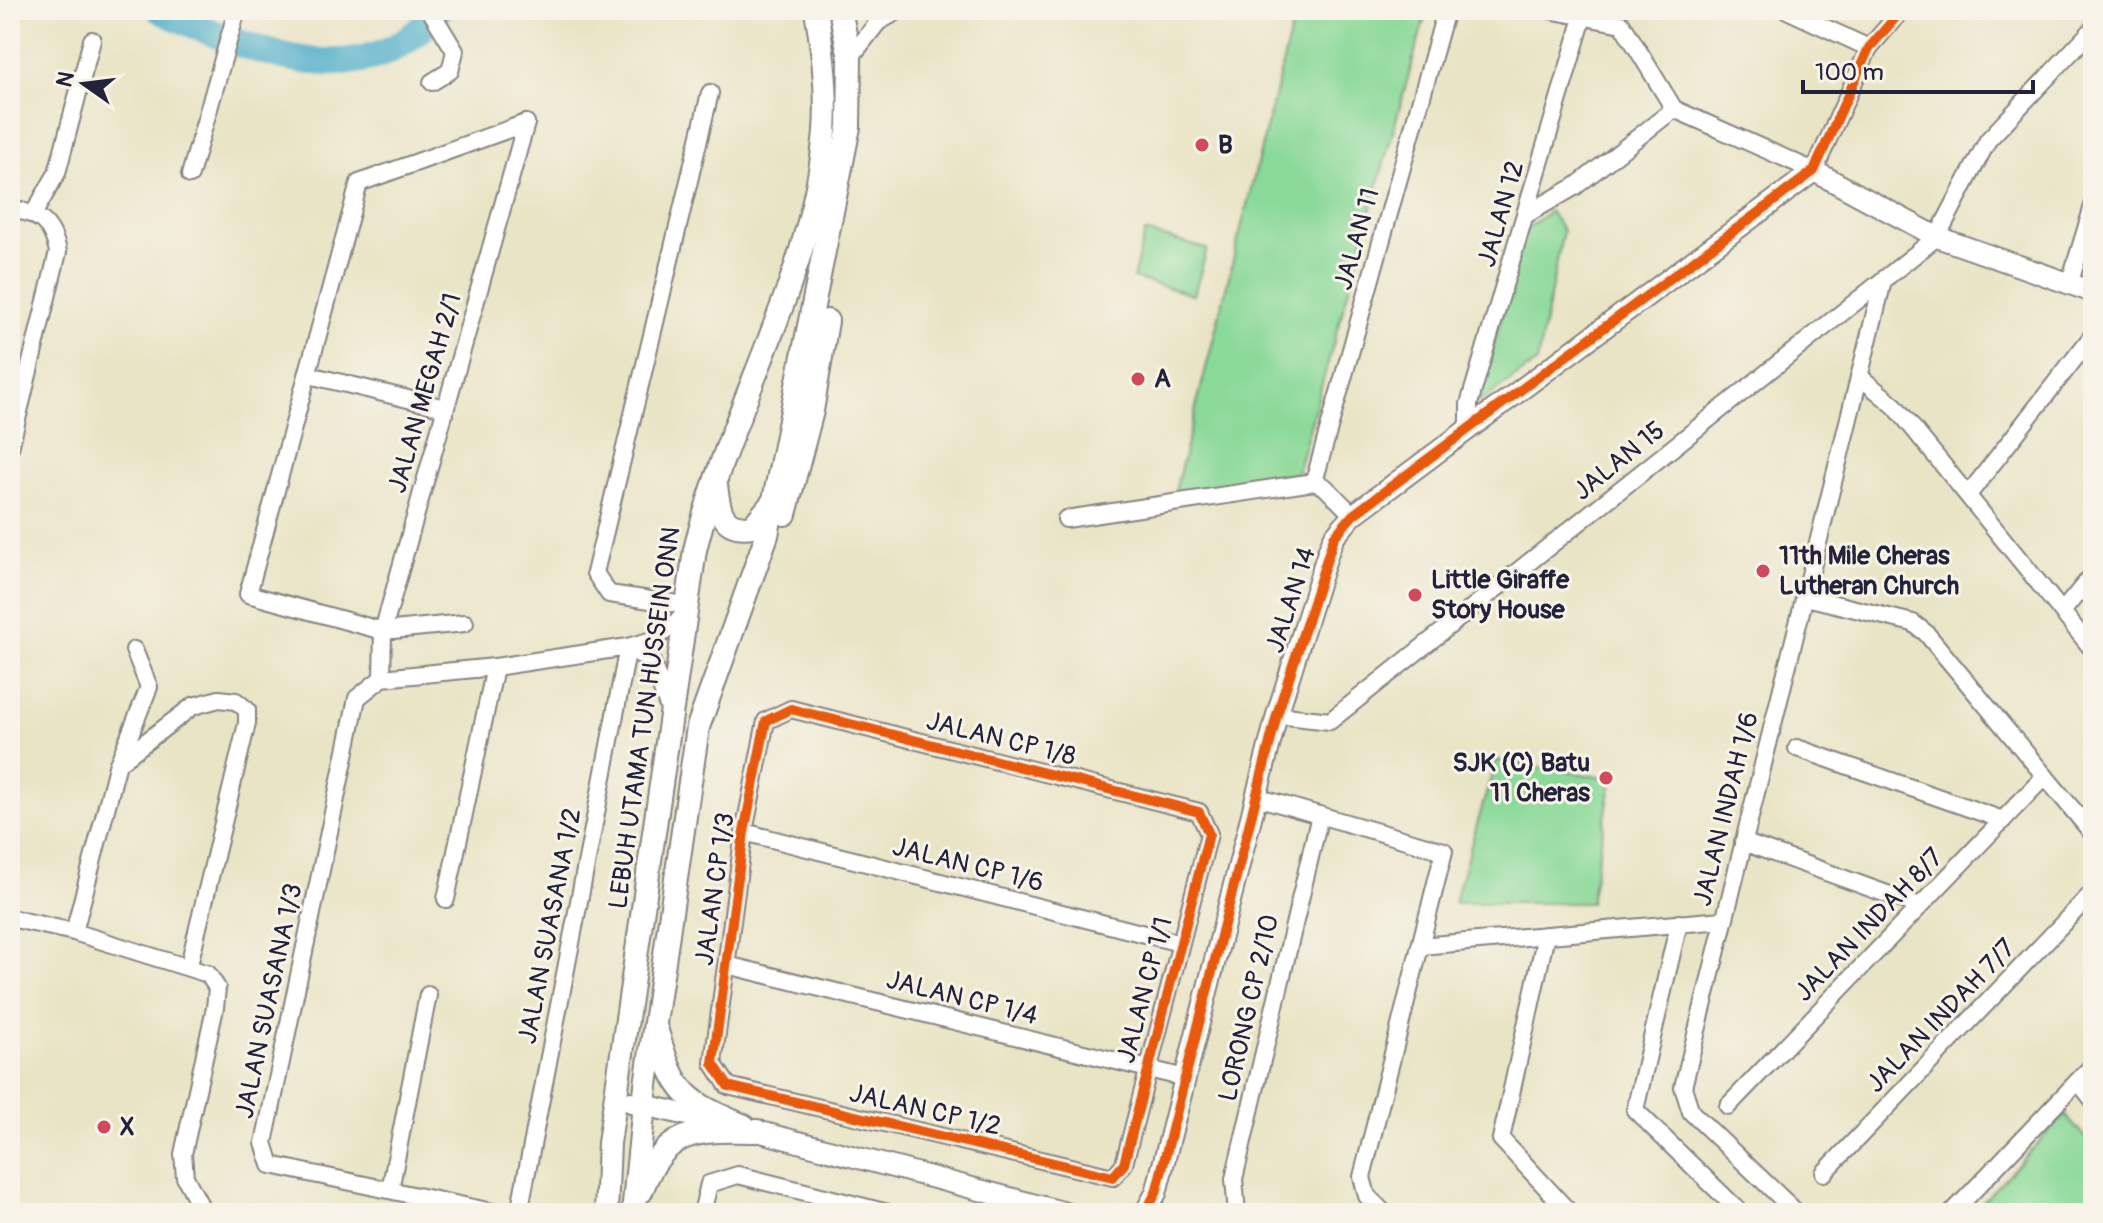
<svg xmlns="http://www.w3.org/2000/svg" width="2103" height="1223" viewBox="0 0 2103 1223" font-family="Pangolin,sans-serif">
<rect width="100%" height="100%" fill="#f7f3e8"/>
<filter id="ink" filterUnits="userSpaceOnUse"><feTurbulence type="fractalNoise" baseFrequency=".0125" numOctaves="2"/><feDisplacementMap in="SourceGraphic" scale="16" xChannelSelector="R" yChannelSelector="G"/><feConvolveMatrix kernelMatrix="1 2 1 2 8 2 1 2 1" color-interpolation-filters="sRGB"/></filter>
<filter id="wash" filterUnits="userSpaceOnUse"><feTurbulence type="fractalNoise" baseFrequency=".006" numOctaves="4" result="noise"/><feDisplacementMap in="SourceGraphic" scale="32" xChannelSelector="R" yChannelSelector="G"/><feGaussianBlur stdDeviation="1.8" result="paint"/><feColorMatrix in="noise" values="0 0 0 0 0 0 0 0 0 0 0 0 0 0 0 0 0 1.4 0 .05"/><feComposite in="paint" operator="in"/></filter>
<g filter="url(#wash)">
<rect width="100%" height="100%" fill="#eae4c6"/>
<!-- green -->
<g fill="#8ad998" stroke="#567e6a" stroke-width="2">
<path d="M 1296,10 L 1427,10 L 1297,473 L 1173,499 Z"/>
<path d="M 1550,211 L 1563,231 L 1537,362 L 1478,403 L 1525,230 Z"/>
<path d="M 1145,232 L 1207,249 L 1194,295 L 1133,278 Z"/>
<path d="M 1496,760 L 1612,779 L 1590,903 L 1454,903 Z"/>
<path d="M 2065,1114 L 2093,1147 L 2093,1213 L 1972,1213 Z"/>
</g>
<g fill="none" stroke-linecap="round" stroke-linejoin="round">
<!-- river -->
<path stroke="#4aacc9" stroke-width="28" d="M 161,10 C 249,50 365,104 438,10"/>
</g>
</g>
<g filter="url(#ink)">
<g fill="none" stroke-linecap="round" stroke-linejoin="round">
<defs>
<g id="minor">
<path d="M 430,10 L 455,51 L 450,71 L 432,82"/>
<path d="M 1549,10 L 1622,24 L 1674,109 L 1814,171 L 1869,48 L 1902,10"/>
<path d="M 1787,10 L 1869,48"/>
<path d="M 850,58 L 878,22 L 900,10"/>
<path d="M 190,175 L 237,10"/>
<path d="M 10,208 C 39,214 52,222 58,252 L 10,448"/>
<path d="M 34,213 L 57,173 L 92,40"/>
<path d="M 1527,214 L 1576,186 L 1674,109"/>
<path d="M 2069,285 L 2093,206"/>
<path d="M 309,375 L 445,408"/>
<path d="M 1859,376 L 1895,406 L 2093,650"/>
<path d="M 1469,428 L 1469,404 L 1584,14"/>
<path d="M 1314,482 L 1446,10"/>
<path d="M 1968,495 L 2093,335"/>
<path d="M 1066,519 L 1314,482 L 1325,487 L 1353,515"/>
<path d="M 1806,597 L 1913,623 L 1926,633 L 2093,834"/>
<path d="M 685,605 L 609,594 L 595,573 L 710,93"/>
<path d="M 2062,612 L 2093,574"/>
<path d="M 465,623 L 383,631 L 248,594 L 359,183 L 526,123"/>
<path d="M 628,647 L 652,662 L 669,709"/>
<path d="M 382,678 L 357,698 L 264,1143 L 271,1165 L 497,1213"/>
<path d="M 382,678 L 383,631 L 526,123"/>
<path d="M 382,678 L 495,667 L 628,647 L 656,639 L 683,616"/>
<path d="M 791,709 L 1199,812 L 1209,834 L 1124,1164 L 1113,1177 L 728,1086 L 713,1063 L 744,832 L 766,721 Z"/>
<path d="M 1277,715 L 1330,721 L 1937,237 L 1988,140 L 2093,29"/>
<path d="M 1797,748 L 2003,820"/>
<path d="M 119,762 L 149,687 L 134,650"/>
<path d="M 1256,797 L 1444,851 L 1362,1177 L 1367,1196 L 1384,1213"/>
<path d="M 744,832 L 1180,943"/>
<path d="M 1743,842 L 1920,906"/>
<path d="M 446,899 L 495,667"/>
<path d="M 10,918 L 74,932 L 208,974 L 217,988 L 215,1008 L 183,1154 L 185,1177 L 204,1213"/>
<path d="M 1679,923 L 1635,1110 L 1741,1213"/>
<path d="M 74,932 L 118,763 L 193,706 L 219,699 L 236,701 L 247,710 L 247,723 L 189,965"/>
<path d="M 1546,935 L 1501,1139 L 1570,1213"/>
<path d="M 1420,946 L 1723,920"/>
<path d="M 727,965 L 1185,1078"/>
<path d="M 2078,1081 L 2093,1100"/>
<path d="M 1728,1106 L 2045,776"/>
<path d="M 1824,1173 L 2093,892"/>
<path d="M 390,1190 L 428,995"/>
<path d="M 519,1213 L 628,647"/>
<path d="M 702,1213 L 709,1184 L 738,1175 L 888,1213"/>
<path d="M 1237,1213 L 1234,1179 L 1320,815"/>
<path d="M 1797,1213 L 1691,1112 L 1683,1087 L 1883,281"/>
<path d="M 1952,1213 L 2093,1065"/>
</g>
<g id="tertiary">
<path d="M 631,1102 L 757,1131 L 1066,1213"/>
<path d="M 1145,1213 L 1156,1193 L 1277,715 L 1329,549 L 1334,537 L 1353,515 L 1814,171 L 1937,237 L 2093,292"/>
</g>
<g id="secondary">
<path d="M 716,485 C 719,511 722,531 753,526 L 772,503"/>
<path d="M 785,514 L 812,411 L 827,321"/>
<path d="M 657,1031 C 675,1094 685,1101 744,1126"/>
<path d="M 641,1192 C 665,1128 696,1130 757,1131"/>
<path d="M 606,1213 L 609,1143 L 695,550 C 729,408 813,278 825,131 C 828,90 823,50 816,10"/>
<path d="M 633,1213 L 646,1085 L 698,727 L 767,535 L 849,127 L 850,58 L 840,10"/>
</g>
</defs>
<!-- minor casing -->
<use href="#minor" stroke="#868380" stroke-width="20"/>
<!-- tertiary casing -->
<use href="#tertiary" stroke="#868380" stroke-width="24"/>
<!-- secondary casing -->
<use href="#secondary" stroke="#868380" stroke-width="26"/>
<!-- minor -->
<use href="#minor" stroke="#fff" stroke-width="16"/>
<!-- tertiary -->
<use href="#tertiary" stroke="#fff" stroke-width="20"/>
<!-- secondary -->
<use href="#secondary" stroke="#fff" stroke-width="22"/>
<defs>
<g id="cycleway">
<path d="M 791,709 L 1199,812 L 1209,834 L 1124,1164 L 1113,1177 L 728,1086 L 713,1063 L 744,832 L 766,721 Z"/>
<path d="M 1145,1213 L 1156,1193 L 1277,715 L 1334,537 L 1353,515 L 1814,171 L 1869,48 L 1902,10"/>
</g>
</defs>
<!-- cycleway casing -->
<use href="#cycleway" stroke="#f7f3e8" stroke-width="15"/>
<!-- cycleway -->
<use href="#cycleway" stroke="#e8590c" stroke-width="10"/>
</g>
</g>
<!-- markers -->
<g fill="#d1495b" stroke="#f7f3e8" stroke-width="3">
<circle cx="1202" cy="145" r="8"/>
<circle cx="1138" cy="379" r="8"/>
<circle cx="1763" cy="571" r="8"/>
<circle cx="1415" cy="595" r="8"/>
<circle cx="1606" cy="778" r="8"/>
<circle cx="104" cy="1127" r="8"/>
</g>
<g text-anchor="middle" dominant-baseline="central" stroke-width="6" stroke-linejoin="round" paint-order="stroke">
<!-- poi labels -->
<g font-size="26" font-weight="bold" fill="#22223b" stroke="#f7f3e8" text-anchor="start">
<text x="1218" y="145">B</text>
<text x="1154" y="379">A</text>
<text x="1779" y="556">11th Mile Cheras<tspan x="1779" dy="30">Lutheran Church</tspan></text>
<text x="1431" y="580">Little Giraffe<tspan x="1431" dy="30">Story House</tspan></text>
<text x="1590" y="763" text-anchor="end">SJK (C) Batu<tspan x="1590" dy="30">11 Cheras</tspan></text>
<text x="120" y="1127">X</text>
</g>
<!-- street labels -->
<g font-size="26" fill="#22223b" stroke="#f7f3e8">
<text transform="translate(1501 214) rotate(-74)">JALAN 12</text>
<text transform="translate(1357 239) rotate(-74)">JALAN 11</text>
<text transform="translate(425 393) rotate(-74)">JALAN MEGAH 2/1</text>
<text transform="translate(1619 461) rotate(-39)">JALAN 15</text>
<text transform="translate(1291 600) rotate(-72)">JALAN 14</text>
<text transform="translate(645 718) rotate(-82)">LEBUH UTAMA TUN HUSSEIN ONN</text>
<text transform="translate(1001 739) rotate(14)">JALAN CP 1/8</text>
<text transform="translate(1726 809) rotate(-76)">JALAN INDAH 1/6</text>
<text transform="translate(968 865) rotate(14)">JALAN CP 1/6</text>
<text transform="translate(715 889) rotate(-82)">JALAN CP 1/3</text>
<text transform="translate(1869 925) rotate(-46)">JALAN INDAH 8/7</text>
<text transform="translate(550 926) rotate(-79)">JALAN SUASANA 1/2</text>
<text transform="translate(1145 990) rotate(-75)">JALAN CP 1/1</text>
<text transform="translate(962 998) rotate(14)">JALAN CP 1/4</text>
<text transform="translate(269 1001) rotate(-78)">JALAN SUASANA 1/3</text>
<text transform="translate(1249 1008) rotate(-77)">LORONG CP 2/10</text>
<text transform="translate(1941 1016) rotate(-46)">JALAN INDAH 7/7</text>
<text transform="translate(925 1110) rotate(13)">JALAN CP 1/2</text>
</g>
</g>
<!-- margin -->
<rect width="2103" height="1223" fill="none" stroke="#f7f3e8" stroke-width="40"/>
<!-- north arrow -->
<g transform="translate(84 84) rotate(284)" stroke="#f7f3e8" stroke-width="6" paint-order="stroke">
<path d="M0-6L14 30L0 20L-14 30Z" fill="#22223b"/>
<text y="-12" font-size="22" font-weight="bold" text-anchor="middle" fill="#22223b">N</text>
</g>
<!-- scale -->
<path d="M1803 80v12h230v-12" fill="none" stroke="#22223b" stroke-width="4"/>
<text x="1815" y="80" font-size="24" fill="#22223b" stroke="#f7f3e8" stroke-width="6" paint-order="stroke">100 m</text>
</svg>
